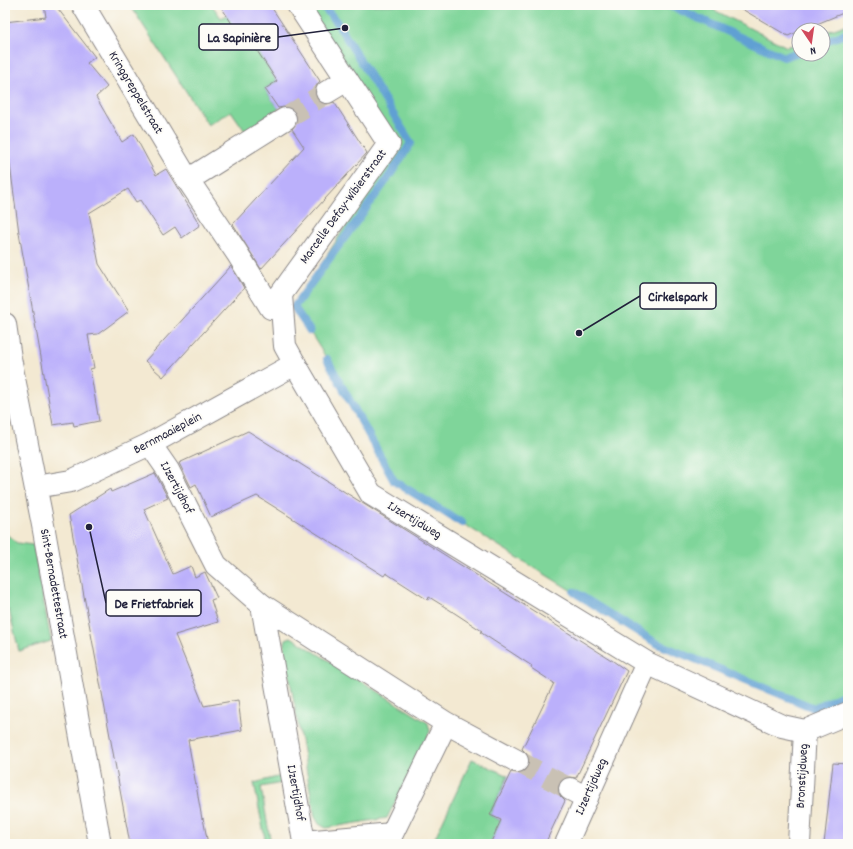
<svg xmlns="http://www.w3.org/2000/svg" width="853" height="849" viewBox="0 0 853 849" font-family="Dekko,sans-serif">
<rect width="100%" height="100%" fill="#fdfcf7"/>
<filter id="ink" filterUnits="userSpaceOnUse"><feTurbulence type="fractalNoise" baseFrequency=".025" numOctaves="2"/><feDisplacementMap in="SourceGraphic" scale="8" xChannelSelector="R" yChannelSelector="G"/><feConvolveMatrix kernelMatrix="1 2 1 2 8 2 1 2 1" color-interpolation-filters="sRGB"/></filter>
<filter id="wash" filterUnits="userSpaceOnUse"><feTurbulence type="fractalNoise" baseFrequency=".012" numOctaves="4" result="noise"/><feDisplacementMap in="SourceGraphic" scale="16" xChannelSelector="R" yChannelSelector="G"/><feGaussianBlur stdDeviation="0.9" result="paint"/><feColorMatrix in="noise" values="0 0 0 0 0 0 0 0 0 0 0 0 0 0 0 0 0 1.4 0 .05"/><feComposite in="paint" operator="in"/></filter>
<g filter="url(#wash)">
<rect width="100%" height="100%" fill="#f3e9d2"/>
<!-- green -->
<g fill="#7fd59a" stroke="#507c6a">
<path d="M 130,5 L 212,5 L 221,18 L 227,15 L 242,37 L 246,34 L 277,81 L 265,89 L 279,109 L 245,131 L 231,111 L 208,125 Z"/>
<path d="M 300,5 L 704,5 L 787,47 L 799,42 L 799,54 L 823,54 L 823,33 L 848,24 L 848,693 L 814,708 L 656,643 L 394,481 L 327,359 L 294,307 L 398,143 Z"/>
<path d="M 5,533 L 17,543 L 33,545 L 51,641 L 19,651 L 9,610 L 5,611 Z"/>
<path d="M 291,637 L 428,723 L 430,731 L 427,738 L 387,818 L 326,828 L 319,824 L 315,817 L 284,647 L 286,639 Z"/>
<path d="M 472,759 L 508,776 L 490,815 L 501,821 L 500,823 L 490,844 L 432,844 Z"/>
<path d="M 281,776 L 282,783 L 261,787 L 271,844 L 266,844 L 254,783 Z"/>
</g>
<g fill="none" stroke-linecap="round" stroke-linejoin="round">
<!-- stream -->
<g stroke="#61a0d3" stroke-width="8">
<path d="M 669,5 L 784,57 L 799,52"/>
<path d="M 823,42 L 848,33"/>
<path d="M 310,331 L 294,307 L 386,181 L 411,143 L 336,21 L 322,5"/>
<path d="M 327,359 L 394,481 L 462,523"/>
<path d="M 574,592 L 656,643 L 814,708 L 848,693"/>
</g>
</g>
<g id="blocks">
<!-- building -->
<g fill="#bbb0fb">
<path d="M 44,5 L 55,5 L 95,57 L 87,63 L 107,87 L 96,97 L 122,142 L 134,134 L 156,175 L 166,169 L 200,225 L 182,238 L 175,227 L 163,235 L 140,200 L 136,202 L 128,189 L 89,213 L 99,264 L 129,311 L 98,334 L 88,335 L 94,368 L 90,369 L 99,421 L 74,426 L 73,422 L 53,425 L 19,233 L 5,127 L 5,22 L 46,17 Z"/>
<path d="M 220,5 L 270,5 L 320,81 L 316,86 L 315,92 L 317,99 L 321,103 L 327,104 L 334,102 L 367,153 L 261,269 L 233,224 L 304,147 L 292,129 L 296,124 L 297,119 L 296,113 L 290,108 L 284,107 L 278,108 L 265,89 L 277,81 L 246,34 L 241,38 Z"/>
<path d="M 735,5 L 848,5 L 848,11 L 788,36 Z"/>
<path d="M 231,266 L 244,288 L 163,377 L 145,361 Z"/>
<path d="M 248,431 L 613,661 L 627,671 L 576,778 L 569,777 L 563,779 L 559,784 L 558,790 L 559,795 L 565,801 L 545,844 L 490,844 L 501,820 L 490,815 L 511,772 L 517,773 L 523,772 L 528,767 L 529,760 L 528,755 L 522,749 L 554,683 L 531,668 L 532,666 L 480,632 L 482,631 L 450,610 L 429,597 L 428,600 L 386,573 L 384,576 L 257,496 L 211,517 L 196,484 L 191,487 L 179,463 Z"/>
<path d="M 155,473 L 168,498 L 144,509 L 173,574 L 191,566 L 195,577 L 205,572 L 217,598 L 211,600 L 218,622 L 175,635 L 204,706 L 238,700 L 242,730 L 188,740 L 202,819 L 203,818 L 208,844 L 130,844 L 69,515 L 110,489 L 111,492 Z"/>
<path d="M 833,763 L 848,764 L 848,844 L 824,844 Z"/>
</g>
</g>
</g>
<g filter="url(#ink)">
<use href="#blocks" fill-opacity="0" stroke="#8a8686" stroke-width="1"/>
<g fill="none" stroke-linecap="round" stroke-linejoin="round">
<!-- minor-tunnel -->
<g stroke="#c9c1b4" stroke-width="22" stroke-dasharray="22 11" stroke-linecap="butt">
<path d="M 285,119 L 327,92"/>
<path d="M 517,761 L 570,789"/>
</g>
<defs>
<g id="minor">
<path d="M 83,5 L 188,180 L 237,253 L 271,308 L 389,144 L 298,5"/>
<path d="M 327,92 L 347,80"/>
<path d="M 188,180 L 285,119"/>
<path d="M 281,295 L 285,346 L 295,364 L 371,494 L 647,663 L 782,726 L 805,731"/>
<path d="M 5,324 L 10,358 L 43,525 L 100,844"/>
<path d="M 150,444 L 168,470 L 216,565 L 262,605"/>
<path d="M 36,487 L 71,481 L 150,444 L 295,364"/>
<path d="M 446,723 L 392,834 L 304,842 L 262,605 L 446,723 L 517,761"/>
<path d="M 805,731 L 848,713"/>
<path d="M 570,789 L 587,798"/>
<path d="M 566,844 L 647,663"/>
<path d="M 799,844 L 805,731"/>
</g>
</defs>
<!-- minor casing -->
<use href="#minor" stroke="#8a8686" stroke-width="24"/>
<!-- minor -->
<use href="#minor" stroke="#fff" stroke-width="22"/>
</g>
</g>
<g text-anchor="middle" dominant-baseline="central" stroke-width="4" stroke-linejoin="round" paint-order="stroke">
<!-- street labels -->
<g font-size="13" fill="#22223b" stroke="#fdfcf7">
<text transform="translate(135 93) rotate(59)">Kringgreppelstraat</text>
<text transform="translate(344 207) rotate(-54)">Marcelle Defay-Wibierstraat</text>
<text transform="translate(168 434) rotate(-28)">Bernmaaieplein</text>
<text transform="translate(176 488) rotate(62)">IJzertijdhof</text>
<text transform="translate(414 521) rotate(31)">IJzertijdweg</text>
<text transform="translate(53 584) rotate(80)">Sint-Bernadettestraat</text>
<text transform="translate(803 776) rotate(-87)">Bronstijdweg</text>
<text transform="translate(592 787) rotate(-66)">IJzertijdweg</text>
<text transform="translate(295 793) rotate(80)">IJzertijdhof</text>
</g>
</g>
<!-- callouts -->
<path fill="none" stroke="#22223b" stroke-width="1.5" d="M345 28L278 37M579 333L640 296M89 527L106 603"/>
<g fill="#22223b" stroke="#fdfcf7" stroke-width="1.5">
<circle cx="345" cy="28" r="4"/>
<circle cx="579" cy="333" r="4"/>
<circle cx="89" cy="527" r="4"/>
</g>
<g fill="#fdfcf7" stroke="#22223b" stroke-width="1.5">
<rect x="199" y="24" width="79" height="26" rx="4"/>
<rect x="640" y="283" width="76" height="26" rx="4"/>
<rect x="106" y="590" width="95" height="26" rx="4"/>
</g>
<g font-size="14" text-anchor="middle" font-weight="bold" fill="#22223b">
<text x="239" y="42">La Sapinière</text>
<text x="678" y="301">Cirkelspark</text>
<text x="154" y="608">De Frietfabriek</text>
</g>
<!-- margin -->
<rect width="853" height="849" fill="none" stroke="#fdfcf7" stroke-width="20"/>
<!-- north arrow -->
<g transform="translate(811 42) rotate(167)"><circle r="19" fill="#fdfcf7" stroke="#a5a5ac"/>
<path d="M0-3L7 15L0 10L-7 15Z" fill="#d1495b"/>
<text y="-6" font-size="11" font-weight="bold" text-anchor="middle" fill="#22223b">N</text>
</g>
</svg>
